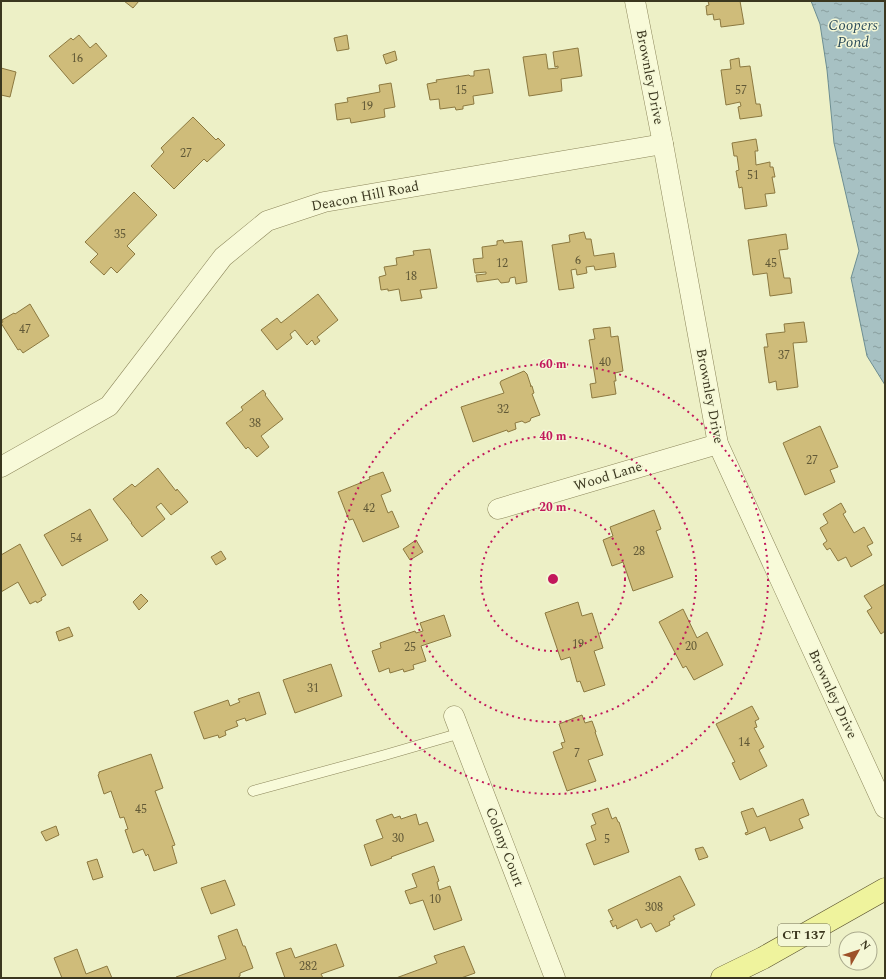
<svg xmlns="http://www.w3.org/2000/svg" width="886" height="979" viewBox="0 0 886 979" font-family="Spectral,serif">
<defs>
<pattern id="water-ripples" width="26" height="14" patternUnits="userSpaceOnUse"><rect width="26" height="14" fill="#a7c1c3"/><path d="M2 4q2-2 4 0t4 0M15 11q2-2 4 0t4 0" fill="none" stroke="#899e9e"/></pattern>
</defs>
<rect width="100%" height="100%" fill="#edf0c6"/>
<!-- water -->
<path fill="url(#water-ripples)" stroke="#6d8e92" d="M 811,1 L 885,1 L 885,385 L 867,356 L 851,278 L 859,251 L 834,143 L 827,70 L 820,24 Z"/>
<!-- building -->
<g fill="#cfbc7a" stroke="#8c7940">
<path d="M 124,1 L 139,1 L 133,8 Z"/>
<path d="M 708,1 L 740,1 L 744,24 L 721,27 L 720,19 L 714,20 L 713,14 L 707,15 L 706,6 L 709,5 Z"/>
<path d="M 79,35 L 90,48 L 96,43 L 107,56 L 73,84 L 49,56 L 71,38 L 73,40 Z"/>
<path d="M 347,35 L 349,49 L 337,51 L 334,38 Z"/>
<path d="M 578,48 L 582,76 L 561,79 L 562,91 L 529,96 L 523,57 L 546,54 L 548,69 L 558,68 L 558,66 L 555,67 L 553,52 Z"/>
<path d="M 395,51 L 397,60 L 386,64 L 383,55 Z"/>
<path d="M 739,58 L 740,67 L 750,66 L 756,104 L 760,104 L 762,116 L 740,119 L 738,107 L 741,106 L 740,102 L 726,105 L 721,70 L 731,69 L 730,60 Z"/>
<path d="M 1,68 L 16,72 L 10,97 L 1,95 Z"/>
<path d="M 489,69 L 493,93 L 473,96 L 474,104 L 463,106 L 463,109 L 456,110 L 455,107 L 440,109 L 439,99 L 430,100 L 427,84 L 437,82 L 436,80 L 469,75 L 470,76 L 474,76 L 474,71 Z"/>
<path d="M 391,83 L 395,107 L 384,109 L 385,117 L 351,123 L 350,118 L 337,120 L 335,104 L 348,102 L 347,98 L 380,92 L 379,85 Z"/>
<path d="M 193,117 L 216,140 L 218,138 L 225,145 L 207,162 L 204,159 L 174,189 L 151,166 L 164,152 L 161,148 Z"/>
<path d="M 756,139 L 758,151 L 755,151 L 756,165 L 770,162 L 770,167 L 773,167 L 775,177 L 772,177 L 775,193 L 765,194 L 767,206 L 745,209 L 742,187 L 739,188 L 736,171 L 739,170 L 737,156 L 734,156 L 732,143 Z"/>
<path d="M 134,192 L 157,215 L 127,246 L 135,254 L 117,273 L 111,267 L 104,275 L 90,262 L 98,254 L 85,242 Z"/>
<path d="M 584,232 L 586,239 L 591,239 L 594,256 L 614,253 L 616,267 L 595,270 L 594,266 L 586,267 L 587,273 L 577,275 L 576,269 L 571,270 L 574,288 L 559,290 L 552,245 L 570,242 L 569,235 Z"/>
<path d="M 786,234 L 788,249 L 779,250 L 784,278 L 790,278 L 792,293 L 770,296 L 767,273 L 753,275 L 748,240 Z"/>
<path d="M 503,240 L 504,243 L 522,241 L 527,282 L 516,284 L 515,277 L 510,278 L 509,282 L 501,283 L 498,279 L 477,282 L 476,275 L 486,274 L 486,272 L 475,273 L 473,259 L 483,258 L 482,247 L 497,245 L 497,241 Z"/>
<path d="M 430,249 L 437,288 L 420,290 L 422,298 L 401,301 L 399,289 L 388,291 L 388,289 L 381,290 L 379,277 L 386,275 L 384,267 L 397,265 L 396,258 L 414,255 L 413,251 Z"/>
<path d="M 318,294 L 338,320 L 317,337 L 320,341 L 315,345 L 312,340 L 307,345 L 295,330 L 290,334 L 292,338 L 277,350 L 261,330 L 277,318 L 281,323 Z"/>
<path d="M 30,304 L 49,336 L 23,353 L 20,349 L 18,350 L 1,323 L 3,322 L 2,320 L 14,313 L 15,314 Z"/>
<path d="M 804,322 L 807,342 L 793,343 L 798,387 L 777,390 L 776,381 L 769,383 L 764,347 L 768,347 L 766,334 L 785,332 L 784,324 Z"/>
<path d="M 610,327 L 611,337 L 618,336 L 623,371 L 615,373 L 616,381 L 614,381 L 616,394 L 592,398 L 590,384 L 596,383 L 589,340 L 595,339 L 593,329 Z"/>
<path d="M 524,371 L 527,374 L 531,386 L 530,386 L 532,386 L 534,393 L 532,394 L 540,415 L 531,418 L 530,421 L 525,423 L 522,421 L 515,423 L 516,429 L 508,432 L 507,430 L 473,442 L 461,407 L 504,393 L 500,383 L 501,381 Z"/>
<path d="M 263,390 L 266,394 L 265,395 L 283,419 L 261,436 L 269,447 L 257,457 L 248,447 L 246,449 L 226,423 L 243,410 L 241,407 Z"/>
<path d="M 820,426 L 838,467 L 830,470 L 835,482 L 805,495 L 783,443 Z"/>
<path d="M 158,468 L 176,491 L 177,489 L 188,502 L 171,515 L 161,503 L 156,507 L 165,519 L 142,537 L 131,523 L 132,523 L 113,499 L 132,484 L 135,487 Z"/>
<path d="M 383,472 L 391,491 L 381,495 L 388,513 L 392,511 L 399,527 L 363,542 L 353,519 L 349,520 L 338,492 L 370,479 L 369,477 Z"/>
<path d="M 841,503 L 846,512 L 843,514 L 854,533 L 864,527 L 873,543 L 867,546 L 872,555 L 851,567 L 846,557 L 838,561 L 830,548 L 827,550 L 823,544 L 827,541 L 820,528 L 828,523 L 823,514 Z"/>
<path d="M 90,509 L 108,540 L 62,566 L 44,535 Z"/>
<path d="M 654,510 L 661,529 L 656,531 L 673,577 L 633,591 L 623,562 L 612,566 L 603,540 L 613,536 L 610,527 Z"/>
<path d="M 416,540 L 423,552 L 410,560 L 403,549 Z"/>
<path d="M 20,544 L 46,595 L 41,598 L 42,600 L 37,603 L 36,601 L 30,604 L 18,582 L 1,592 L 1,555 Z"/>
<path d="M 221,551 L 226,559 L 216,565 L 211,557 Z"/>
<path d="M 885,584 L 885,631 L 881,634 L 867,611 L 872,608 L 864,596 Z"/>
<path d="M 141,594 L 148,601 L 139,610 L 133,602 Z"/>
<path d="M 578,602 L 582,616 L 592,613 L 603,648 L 594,651 L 605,685 L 584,692 L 580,681 L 577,682 L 570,657 L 561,660 L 545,613 Z"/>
<path d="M 683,609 L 697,638 L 707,632 L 723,665 L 694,680 L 686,666 L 683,668 L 659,622 Z"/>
<path d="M 444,615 L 451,636 L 421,646 L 426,661 L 413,665 L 414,669 L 404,672 L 403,669 L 390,673 L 389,668 L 379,672 L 372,651 L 381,648 L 380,643 L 415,631 L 416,633 L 423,631 L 420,623 Z"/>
<path d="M 69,627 L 73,636 L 59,641 L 56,632 Z"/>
<path d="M 331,664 L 342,696 L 295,713 L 283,680 Z"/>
<path d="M 259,692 L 266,714 L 246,721 L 245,718 L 236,721 L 238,726 L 225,731 L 226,735 L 219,738 L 218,735 L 204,739 L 194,712 L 228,700 L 230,706 L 240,702 L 238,699 Z"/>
<path d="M 752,706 L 759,719 L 755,721 L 757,727 L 754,728 L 764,747 L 759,750 L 767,766 L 740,780 L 732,763 L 735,762 L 716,724 Z"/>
<path d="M 582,715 L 585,723 L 592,721 L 596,732 L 595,732 L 603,755 L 588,760 L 596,781 L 567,791 L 553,752 L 563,748 L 561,743 L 565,742 L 559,724 Z"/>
<path d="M 151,754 L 163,788 L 155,791 L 175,845 L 172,846 L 177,863 L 154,871 L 148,854 L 146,856 L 143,849 L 133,853 L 125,830 L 128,829 L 124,817 L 120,818 L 111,791 L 104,794 L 98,775 L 99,774 L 99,772 Z"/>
<path d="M 803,799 L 809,815 L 799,819 L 803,828 L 770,841 L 765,827 L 746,835 L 745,833 L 748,832 L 741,812 L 753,808 L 757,817 Z"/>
<path d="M 608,808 L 612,819 L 616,817 L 618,822 L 619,822 L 629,852 L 594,865 L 586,844 L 596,840 L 591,826 L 596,824 L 592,814 Z"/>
<path d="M 392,814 L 394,818 L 400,816 L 401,819 L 416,814 L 419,825 L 427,822 L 434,841 L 391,857 L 392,858 L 371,866 L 364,845 L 383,838 L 376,820 Z"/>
<path d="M 56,826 L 59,835 L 46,841 L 41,832 Z"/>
<path d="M 703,847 L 708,857 L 699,860 L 695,849 Z"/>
<path d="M 97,859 L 103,877 L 93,880 L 87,862 Z"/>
<path d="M 434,866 L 439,881 L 437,882 L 439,890 L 450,886 L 462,920 L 434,930 L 423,900 L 410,904 L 405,891 L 417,887 L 412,874 Z"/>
<path d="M 680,876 L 695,905 L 673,916 L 675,919 L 669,922 L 670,925 L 656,932 L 651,923 L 641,928 L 637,919 L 617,929 L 616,925 L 613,927 L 610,921 L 613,920 L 608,910 Z"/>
<path d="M 225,880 L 235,905 L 211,914 L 201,888 Z"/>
<path d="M 237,929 L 243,946 L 245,946 L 253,968 L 240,973 L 240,976 L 237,978 L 177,978 L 176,977 L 226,959 L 218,936 Z"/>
<path d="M 336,944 L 344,966 L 321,974 L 323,978 L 285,978 L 276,953 L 291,948 L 295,958 Z"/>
<path d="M 464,946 L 475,973 L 461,978 L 396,978 L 437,963 L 434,956 Z"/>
<path d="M 77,949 L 86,974 L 107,966 L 112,978 L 62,978 L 54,958 Z"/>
</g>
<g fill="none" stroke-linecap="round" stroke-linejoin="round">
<defs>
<path id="lane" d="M 253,791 L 385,755 L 461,733"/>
<g id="street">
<path d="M 635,1 L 663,144 L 718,444 L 885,808"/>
<path d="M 1,467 L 109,406 L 223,257 L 267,221 L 324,202 L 663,144"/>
<path d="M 498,509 L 718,444"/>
<path d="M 454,716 L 555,978"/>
</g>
<path id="primary" d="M 722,978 L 763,958 L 885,889"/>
</defs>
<!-- lane casing -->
<use href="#lane" stroke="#8c865b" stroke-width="11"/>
<!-- street casing -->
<use href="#street" stroke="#8c865b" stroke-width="21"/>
<!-- primary casing -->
<use href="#primary" stroke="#5a522f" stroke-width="23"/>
<!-- lane -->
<use href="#lane" stroke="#f8fad9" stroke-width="10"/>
<!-- street -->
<use href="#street" stroke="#f8fad9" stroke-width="20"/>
<!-- primary -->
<use href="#primary" stroke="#eff39d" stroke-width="22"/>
</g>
<!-- distance rings -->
<g fill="none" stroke="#c2185b" stroke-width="2" stroke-dasharray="2 4">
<circle cx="553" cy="579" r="72"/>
<circle cx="553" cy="579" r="143"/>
<circle cx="553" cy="579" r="215"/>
</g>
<g text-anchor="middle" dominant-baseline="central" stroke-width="3" stroke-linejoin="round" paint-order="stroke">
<!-- number labels -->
<g font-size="12" fill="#605836">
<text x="77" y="58">16</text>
<text x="461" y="90">15</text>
<text x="741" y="90">57</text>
<text x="367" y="106">19</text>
<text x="186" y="153">27</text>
<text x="753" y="175">51</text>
<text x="120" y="234">35</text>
<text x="578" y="260">6</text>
<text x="502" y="263">12</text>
<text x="771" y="263">45</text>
<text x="411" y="276">18</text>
<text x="25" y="329">47</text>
<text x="784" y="355">37</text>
<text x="605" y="362">40</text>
<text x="503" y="409">32</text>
<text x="255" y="423">38</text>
<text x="812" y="460">27</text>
<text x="369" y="508">42</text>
<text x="76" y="538">54</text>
<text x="639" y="551">28</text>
<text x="578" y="644">19</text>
<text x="691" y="646">20</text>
<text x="410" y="647">25</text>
<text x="313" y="688">31</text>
<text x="744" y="742">14</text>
<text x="577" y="753">7</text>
<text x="141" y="809">45</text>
<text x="398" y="838">30</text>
<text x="607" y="839">5</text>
<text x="435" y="899">10</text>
<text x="654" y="907">308</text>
<text x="308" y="966">282</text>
</g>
<!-- shield labels -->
<rect fill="#f4f7d6" stroke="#727156" stroke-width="1" x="778" y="924" width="52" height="22" rx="3"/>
<g font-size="13" font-weight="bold" fill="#3b371f">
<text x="804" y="935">CT 137</text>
</g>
<!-- street labels -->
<g font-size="14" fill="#3b371f" stroke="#f4f7d6">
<text transform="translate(650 77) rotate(79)">Brownley Drive</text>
<text transform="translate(365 196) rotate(-11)">Deacon Hill Road</text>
<text transform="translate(710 396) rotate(79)">Brownley Drive</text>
<text transform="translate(608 476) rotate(-17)">Wood Lane</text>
<text transform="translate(833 694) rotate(65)">Brownley Drive</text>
<text transform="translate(505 847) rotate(69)">Colony Court</text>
</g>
<!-- water labels -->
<g font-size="15" font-style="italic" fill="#2e4e5c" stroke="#f4f7d6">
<text x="853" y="25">Coopers<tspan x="853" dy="17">Pond</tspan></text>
</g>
</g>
<circle cx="553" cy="579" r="6" fill="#c2185b" stroke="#f4f7d6" stroke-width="2"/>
<g font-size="12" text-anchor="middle" font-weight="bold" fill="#c2185b" stroke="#f4f7d6" stroke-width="3" stroke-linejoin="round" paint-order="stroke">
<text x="553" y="368">60 m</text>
<text x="553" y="440">40 m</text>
<text x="553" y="511">20 m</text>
</g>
<!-- border -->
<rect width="886" height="979" fill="none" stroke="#3b371f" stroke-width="4"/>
<!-- north arrow -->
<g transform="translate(858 951) rotate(51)"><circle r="19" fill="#f4f7d6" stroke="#aaaa8d"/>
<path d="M0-3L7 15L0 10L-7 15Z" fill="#9d5129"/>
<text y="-6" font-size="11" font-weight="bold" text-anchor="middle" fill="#3b371f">N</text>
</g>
</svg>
